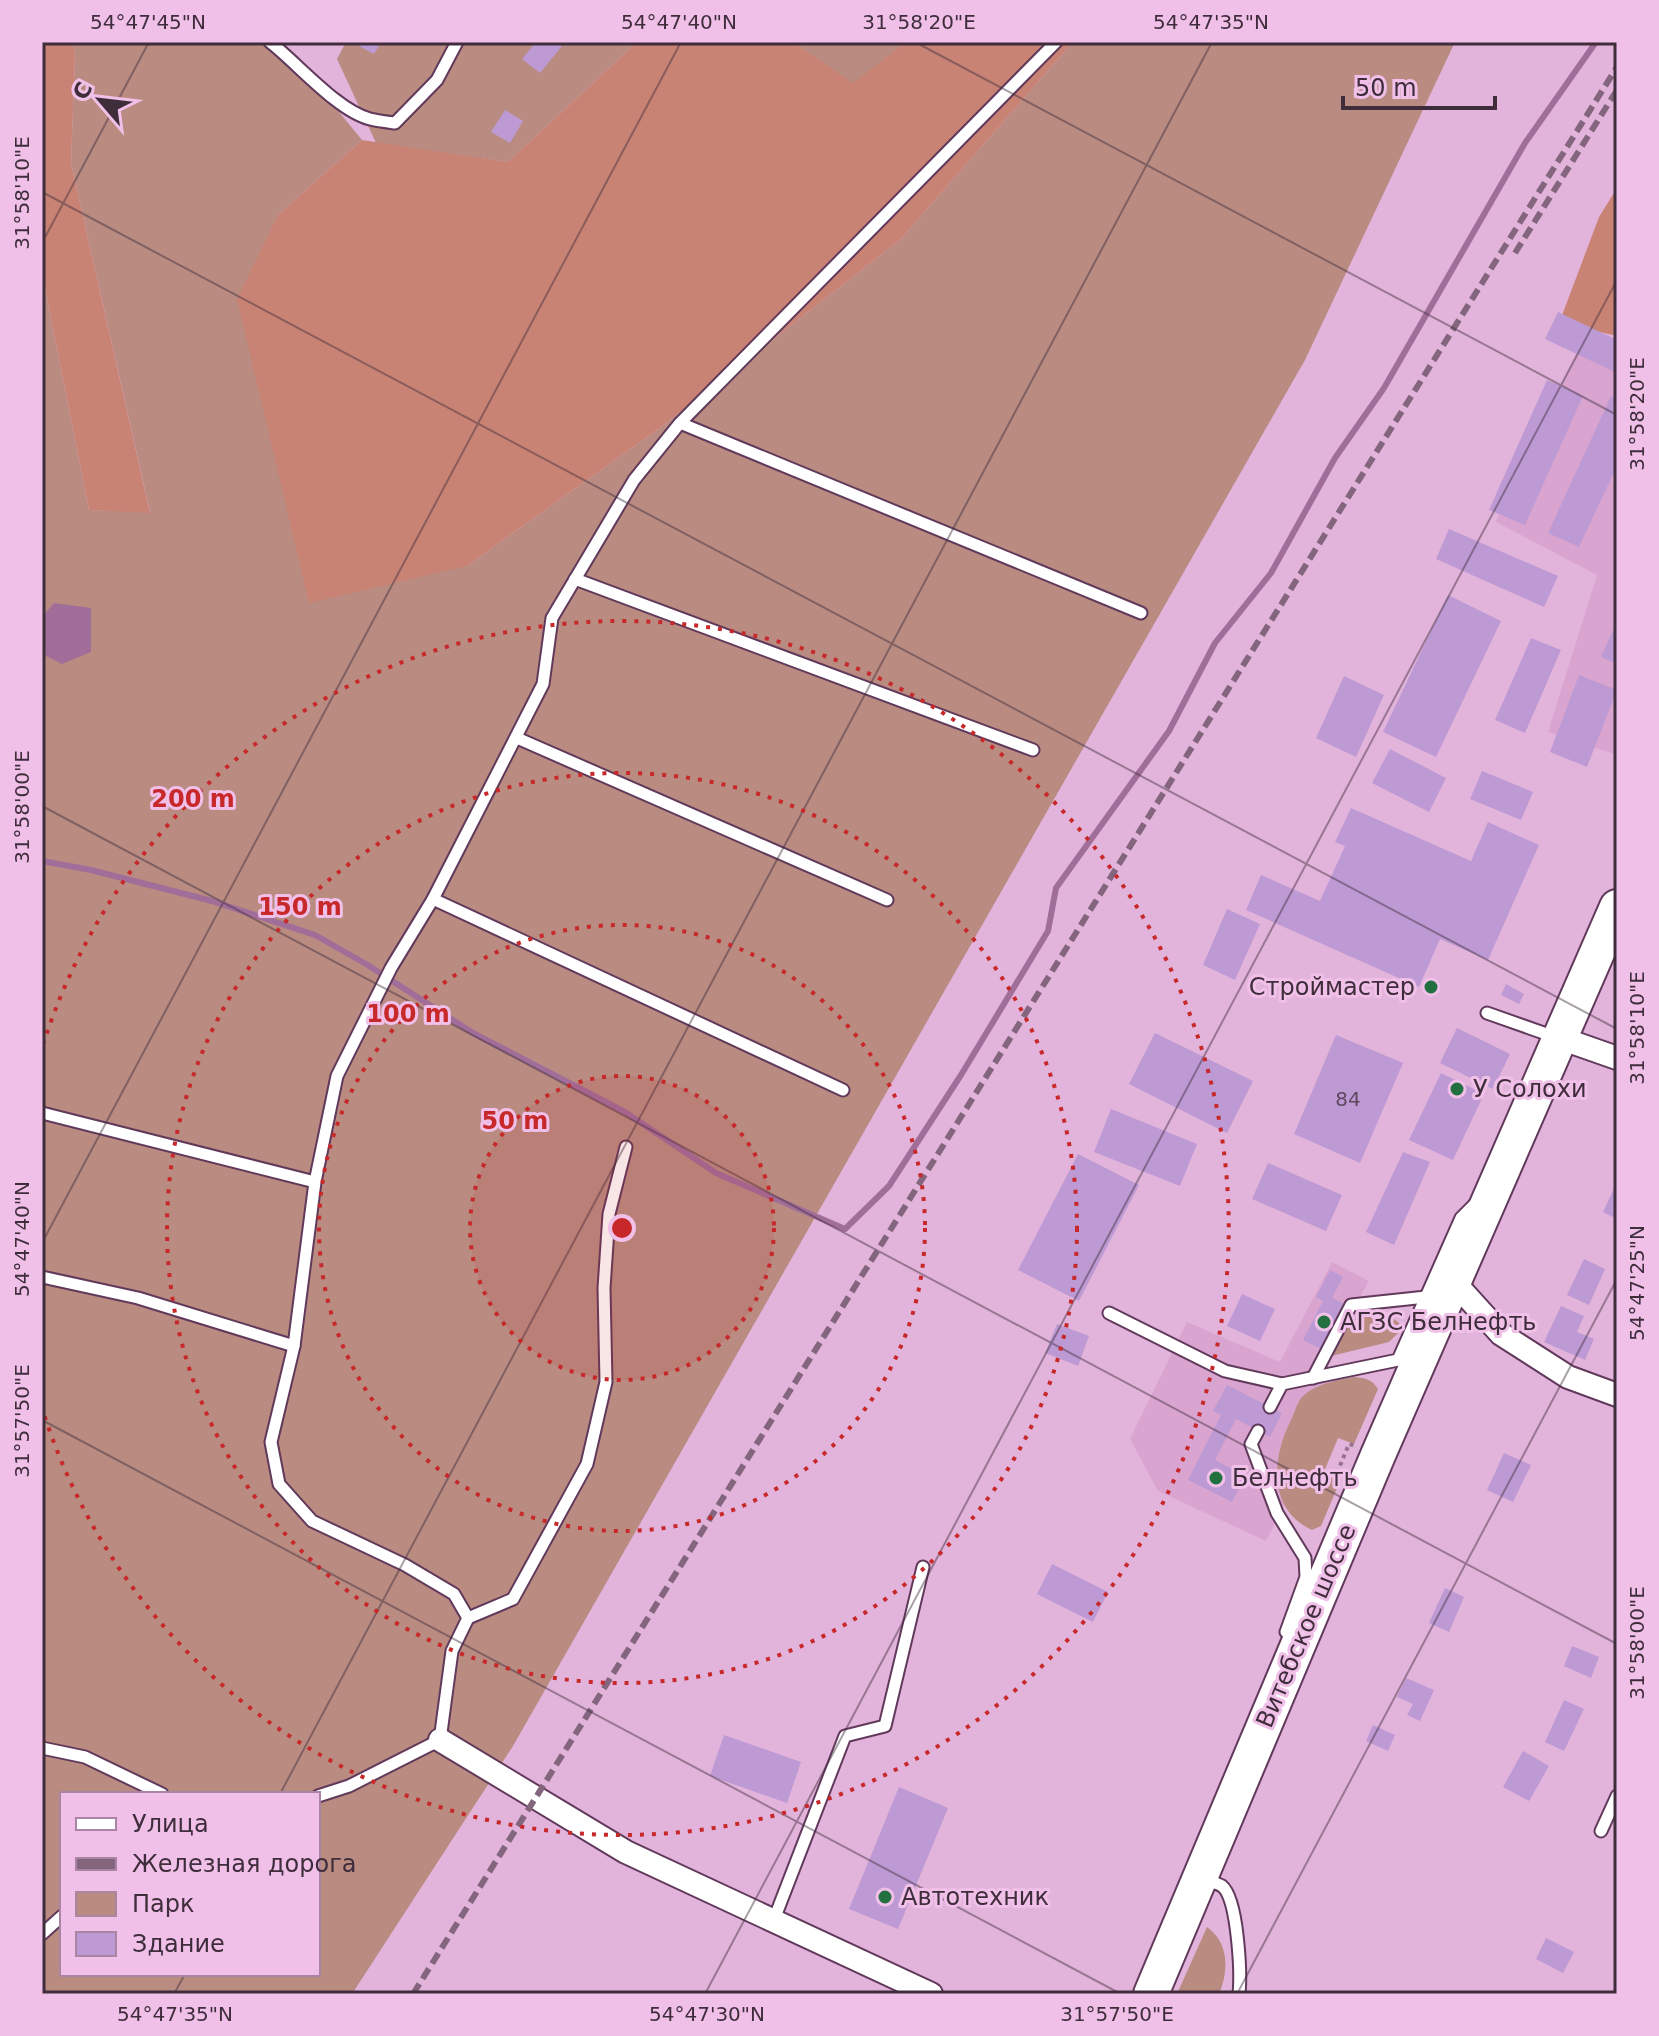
<svg xmlns="http://www.w3.org/2000/svg" width="1659" height="2036" viewBox="0 0 1659 2036" font-family="'DejaVu Sans',sans-serif">
<rect width="100%" height="100%" fill="#e3b4db"/>
<!-- built -->
<g fill="#d9a5d0">
<path d="M 1585,334 L 1617,348 L 1617,755 L 1548,732 L 1597,575 L 1496,522 Z"/>
<path d="M 1332,1262 L 1369,1281 L 1324,1361 L 1330,1381 L 1302,1398 L 1275,1473 L 1285,1504 L 1266,1541 L 1158,1491 L 1130,1439 L 1187,1322 L 1280,1362 Z"/>
</g>
<!-- green -->
<g fill="#b98b81" fill-rule="evenodd">
<path d="M 72,42 L 260,42 L 312,79 L 362,140 L 278,215 L 467,566 L 661,427 L 900,240 L 1073,42 L 1455,42 L 1305,360 L 513,1746 L 352,1994 L 42,1994 L 42,273 L 89,510 L 150,512 L 71,163 L 75,53 ZM 62,1794 L 318,1794 L 318,1974 L 62,1974 Z"/>
<path d="M 346,42 L 637,42 L 508,162 L 376,143 L 337,59 Z"/>
<path d="M 793,42 L 906,42 L 853,84 Z"/>
<path d="M 1367,1314 C 1381,1314 1390,1314 1400,1324 L 1399,1332 L 1389,1342 L 1327,1357 L 1351,1319 Z"/>
<path d="M 1354,1377 C 1365,1378 1372,1379 1378,1389 L 1354,1444 L 1338,1438 L 1323,1474 L 1340,1481 L 1321,1526 L 1312,1530 C 1267,1509 1272,1457 1291,1420 C 1294,1414 1297,1403 1302,1397 C 1315,1384 1337,1380 1354,1377 Z"/>
<path d="M 1207,1927 C 1229,1943 1229,1970 1219,1994 L 1177,1994 Z"/>
</g>
<!-- forest -->
<g fill="#c88375">
<path d="M 42,42 L 72,42 L 75,53 L 71,163 L 150,513 L 89,510 L 42,273 Z"/>
<path d="M 637,42 L 793,42 L 853,83 L 906,42 L 1073,42 L 900,240 L 661,427 L 467,566 L 309,603 L 237,299 L 278,215 L 362,140 L 508,162 Z"/>
<path d="M 1617,188 L 1617,336 L 1586,329 L 1563,348 L 1555,334 L 1599,217 Z"/>
</g>
<!-- water -->
<path fill="#a16d99" d="M 54,603 L 91,608 L 91,652 L 62,664 L 42,654 L 42,617 Z"/>
<g fill="none" stroke-linecap="round" stroke-linejoin="round">
<!-- stream -->
<path stroke="#a16d99" stroke-width="6" d="M 42,861 L 91,870 L 212,901 L 315,935 L 366,964 L 473,1033 L 625,1112 L 716,1173 L 845,1229 L 889,1186 L 961,1075 L 1048,931 L 1056,888 L 1169,731 L 1215,643 L 1271,573 L 1335,458 L 1384,388 L 1525,143 L 1596,42"/>
</g>
<!-- building -->
<g fill="#bd9ad3">
<path d="M 361,42 L 381,42 L 374,54 L 359,46 Z"/>
<path d="M 536,42 L 557,42 L 562,46 L 540,73 L 522,59 Z"/>
<path d="M 505,110 L 523,121 L 510,143 L 491,132 Z"/>
<path d="M 1558,312 L 1617,340 L 1617,373 L 1545,339 Z"/>
<path d="M 1547,380 L 1583,396 L 1525,525 L 1489,510 Z"/>
<path d="M 1611,396 L 1617,399 L 1617,466 L 1579,547 L 1548,533 Z"/>
<path d="M 1449,529 L 1558,576 L 1544,607 L 1436,559 Z"/>
<path d="M 1448,595 L 1501,621 L 1436,757 L 1383,732 Z"/>
<path d="M 1617,621 L 1617,664 L 1601,657 Z"/>
<path d="M 1531,638 L 1561,650 L 1525,733 L 1495,720 Z"/>
<path d="M 1579,675 L 1617,690 L 1587,767 L 1550,752 Z"/>
<path d="M 1344,676 L 1384,695 L 1356,757 L 1316,738 Z"/>
<path d="M 1390,749 L 1446,778 L 1429,812 L 1372,783 Z"/>
<path d="M 1482,771 L 1533,792 L 1521,820 L 1470,799 Z"/>
<path d="M 1351,808 L 1471,861 L 1488,822 L 1539,845 L 1488,960 L 1440,939 L 1419,987 L 1246,910 L 1261,875 L 1320,901 L 1345,846 L 1335,842 Z"/>
<path d="M 1227,909 L 1260,924 L 1235,980 L 1203,965 Z"/>
<path d="M 1506,984 L 1524,994 L 1519,1004 L 1501,995 Z"/>
<path d="M 1457,1028 L 1510,1054 L 1493,1089 L 1440,1063 Z"/>
<path d="M 1155,1033 L 1253,1081 L 1227,1133 L 1129,1084 Z"/>
<path d="M 1336,1035 L 1403,1063 L 1360,1163 L 1294,1134 Z"/>
<path d="M 1441,1073 L 1484,1094 L 1453,1160 L 1409,1140 Z"/>
<path d="M 1111,1109 L 1197,1144 L 1180,1186 L 1094,1152 Z"/>
<path d="M 1403,1152 L 1430,1162 L 1394,1245 L 1366,1232 Z"/>
<path d="M 1078,1154 L 1139,1185 L 1079,1301 L 1018,1270 Z"/>
<path d="M 1268,1163 L 1342,1195 L 1326,1231 L 1252,1199 Z"/>
<path d="M 1617,1182 L 1617,1219 L 1603,1212 Z"/>
<path d="M 1584,1259 L 1605,1269 L 1589,1305 L 1567,1295 Z"/>
<path d="M 1330,1270 L 1343,1277 L 1332,1298 L 1345,1304 L 1321,1349 L 1303,1340 L 1323,1301 L 1316,1297 Z"/>
<path d="M 1242,1294 L 1275,1309 L 1260,1341 L 1227,1326 Z"/>
<path d="M 1561,1306 L 1584,1316 L 1577,1332 L 1594,1339 L 1585,1360 L 1544,1342 Z"/>
<path d="M 1057,1324 L 1089,1336 L 1078,1366 L 1045,1353 Z"/>
<path d="M 1227,1385 L 1282,1413 L 1270,1437 L 1236,1419 L 1215,1460 L 1245,1476 L 1232,1502 L 1188,1480 L 1221,1415 L 1213,1411 Z"/>
<path d="M 1504,1453 L 1531,1465 L 1513,1502 L 1487,1490 Z"/>
<path d="M 1052,1564 L 1108,1592 L 1093,1622 L 1037,1594 Z"/>
<path d="M 1445,1588 L 1464,1597 L 1449,1632 L 1429,1623 Z"/>
<path d="M 1572,1646 L 1599,1657 L 1591,1678 L 1564,1666 Z"/>
<path d="M 1406,1678 L 1434,1690 L 1420,1721 L 1407,1715 L 1413,1704 L 1397,1697 Z"/>
<path d="M 1564,1700 L 1584,1709 L 1564,1751 L 1545,1742 Z"/>
<path d="M 1373,1725 L 1395,1735 L 1388,1751 L 1366,1741 Z"/>
<path d="M 724,1735 L 801,1762 L 787,1803 L 710,1776 Z"/>
<path d="M 1523,1751 L 1549,1766 L 1529,1801 L 1503,1787 Z"/>
<path d="M 899,1787 L 948,1808 L 898,1929 L 849,1909 Z"/>
<path d="M 1546,1938 L 1574,1952 L 1563,1973 L 1536,1959 Z"/>
</g>
<g fill="none" stroke-linecap="round" stroke-linejoin="round">
<defs>
<g id="lane">
<path d="M 270,42 C 297,63 338,111 370,119 C 378,121 387,122 395,123 L 437,80 L 457,42"/>
<path d="M 680,423 L 1141,613"/>
<path d="M 575,579 L 1033,750"/>
<path d="M 517,738 L 887,900"/>
<path d="M 433,899 L 843,1090"/>
<path d="M 1487,1013 L 1555,1037"/>
<path d="M 42,1113 L 315,1182"/>
<path d="M 42,1277 L 138,1298 L 294,1346"/>
<path d="M 1109,1313 L 1225,1371 L 1282,1384"/>
<path d="M 1313,1378 L 1351,1305 L 1426,1297"/>
<path d="M 1270,1407 L 1282,1384 L 1398,1360 L 1461,1218 L 1474,1205"/>
<path d="M 1258,1431 L 1251,1444 L 1277,1513 L 1305,1558 L 1306,1577 L 1286,1632"/>
<path d="M 468,1618 L 513,1599 L 587,1464 L 606,1382 L 604,1288 L 609,1214 L 626,1147"/>
<path d="M 42,1748 L 85,1757 L 162,1794"/>
<path d="M 318,1796 L 349,1786 L 440,1740 L 452,1651 L 468,1618 L 454,1594 L 405,1565 L 312,1521 L 279,1484 L 271,1442 L 294,1346 L 315,1182 L 337,1076 L 391,968 L 433,899 L 543,684 L 552,618 L 634,480 L 680,423 L 1056,42"/>
<path d="M 1601,1831 L 1617,1796"/>
<path d="M 1204,1879 C 1209,1881 1217,1883 1222,1886 C 1238,1899 1241,1973 1239,1994"/>
<path d="M 773,1922 L 845,1736 L 885,1726 L 923,1567"/>
<path d="M 42,1934 L 62,1916"/>
</g>
<g id="street">
<path d="M 1560,1038 L 1617,1058"/>
<path d="M 1454,1282 L 1501,1334 L 1568,1377 L 1617,1395"/>
<path d="M 440,1740 L 626,1852 L 931,1994"/>
</g>
<path id="primary" d="M 1151,1994 L 1378,1455 L 1617,907"/>
</defs>
<!-- lane casing -->
<use href="#lane" stroke="#61395b" stroke-width="15"/>
<!-- street casing -->
<use href="#street" stroke="#61395b" stroke-width="26"/>
<!-- primary casing -->
<use href="#primary" stroke="#61395b" stroke-width="38"/>
<!-- path -->
<path stroke="#967490" stroke-width="4" stroke-dasharray="4 4" stroke-linecap="butt" d="M 1337,1473 L 1349,1444 L 1355,1446"/>
<!-- lane -->
<use href="#lane" stroke="#fff" stroke-width="11"/>
<!-- street -->
<use href="#street" stroke="#fff" stroke-width="22"/>
<!-- primary -->
<use href="#primary" stroke="#fff" stroke-width="34"/>
<!-- rail -->
<g stroke="#83657e" stroke-width="6" stroke-dasharray="12 6" stroke-linecap="butt">
<path d="M 1515,253 L 1617,90"/>
<path d="M 413,1994 L 1617,67"/>
</g>
</g>
<!-- ticks -->
<path fill="none" stroke="#3f2d3c" stroke-width="2" stroke-opacity="0.45" d="M 915,42 L 1617,415M 42,192 L 1617,1029M 42,243 L 149,42M 42,806 L 1617,1644M 42,1243 L 681,42M 42,1420 L 1121,1994M 280,1794 L 1212,42M 174,1994 L 185,1974M 705,1994 L 1617,280M 1237,1994 L 1617,1279"/>
<!-- distance rings -->
<circle cx="622" cy="1228" r="152" fill="#c7282a" fill-opacity=".12"/>
<g fill="none" stroke="#c7282a" stroke-width="4" stroke-dasharray="4 8">
<circle cx="622" cy="1228" r="152"/>
<circle cx="622" cy="1228" r="303"/>
<circle cx="622" cy="1228" r="455"/>
<path d="M43 1045A607 607 0 1 1 43 1411"/>
</g>
<!-- markers -->
<g fill="#226f3f" stroke="#f0c0e8" stroke-width="3">
<circle cx="1431" cy="987" r="8"/>
<circle cx="1457" cy="1089" r="8"/>
<circle cx="1324" cy="1322" r="8"/>
<circle cx="1216" cy="1478" r="8"/>
<circle cx="885" cy="1897" r="8"/>
</g>
<g text-anchor="middle" dominant-baseline="central" stroke-width="6" stroke-linejoin="round" paint-order="stroke">
<!-- number labels -->
<g font-size="20" fill="#5e4862">
<text x="1348" y="1099">84</text>
</g>
<!-- poi labels -->
<g font-size="24" fill="#3f2d3c" stroke="#f0c0e8" text-anchor="start">
<text x="1415" y="987" text-anchor="end">Строймастер</text>
<text x="1473" y="1089">У Солохи</text>
<text x="1340" y="1322">АГЗС Белнефть</text>
<text x="1232" y="1478">Белнефть</text>
<text x="901" y="1897">Автотехник</text>
</g>
<!-- street labels -->
<g font-size="24" fill="#3f2d3c" stroke="#f0c0e8">
<text transform="translate(1306 1626) rotate(-67)">Витебское шоссе</text>
</g>
</g>
<circle cx="622" cy="1228" r="12" fill="#c7282a" stroke="#f0c0e8" stroke-width="4"/>
<g font-size="24" text-anchor="middle" font-weight="bold" fill="#c7282a" stroke="#f0c0e8" stroke-width="6" stroke-linejoin="round" paint-order="stroke">
<text x="193" y="807">200 m</text>
<text x="300" y="915">150 m</text>
<text x="408" y="1022">100 m</text>
<text x="515" y="1129">50 m</text>
</g>
<!-- border -->
<rect width="1659" height="2036" fill="none" stroke="#f0c0e8" stroke-width="88"/>
<!-- legend -->
<rect x="60" y="1792" width="260" height="184" fill="#f0c0e8" stroke="#a985a3" stroke-width="2"/>
<rect x="76" y="1818" width="40" height="12" fill="#ffffff" stroke="#a985a3" stroke-width="2"/>
<text x="132" y="1832" font-size="24" fill="#3f2d3c">Улица</text>
<rect x="76" y="1858" width="40" height="12" fill="#83657e" stroke="#a985a3" stroke-width="2"/>
<text x="132" y="1872" font-size="24" fill="#3f2d3c">Железная дорога</text>
<rect x="76" y="1892" width="40" height="24" fill="#b98b81" stroke="#a985a3" stroke-width="2"/>
<text x="132" y="1912" font-size="24" fill="#3f2d3c">Парк</text>
<rect x="76" y="1932" width="40" height="24" fill="#bd9ad3" stroke="#a985a3" stroke-width="2"/>
<text x="132" y="1952" font-size="24" fill="#3f2d3c">Здание</text>
<!-- north arrow -->
<g transform="translate(100 100) rotate(298)" stroke="#f0c0e8" stroke-width="6" paint-order="stroke">
<path d="M0-6L14 30L0 20L-14 30Z" fill="#3f2d3c"/>
<text y="-12" font-size="22" font-weight="bold" text-anchor="middle" fill="#3f2d3c">С</text>
</g>
<!-- scale -->
<path d="M1343 96v12h152v-12" fill="none" stroke="#3f2d3c" stroke-width="4"/>
<text x="1355" y="96" font-size="24" fill="#3f2d3c" stroke="#f0c0e8" stroke-width="6" paint-order="stroke">50 m</text>
<rect x="44" y="44" width="1571" height="1948" fill="none" stroke="#3f2d3c" stroke-width="3"/>
<g font-size="20" text-anchor="middle" fill="#3f2d3c">
<text x="148" y="29">54°47'45"N</text>
<text x="679" y="29">54°47'40"N</text>
<text x="919" y="29">31°58'20"E</text>
<text x="1211" y="29">54°47'35"N</text>
<text transform="translate(22 193) rotate(-90)" y="7">31°58'10"E</text>
<text transform="translate(1637 414) rotate(-90)" y="7">31°58'20"E</text>
<text transform="translate(22 807) rotate(-90)" y="7">31°58'00"E</text>
<text transform="translate(1637 1028) rotate(-90)" y="7">31°58'10"E</text>
<text transform="translate(22 1239) rotate(-90)" y="7">54°47'40"N</text>
<text transform="translate(1637 1283) rotate(-90)" y="7">54°47'25"N</text>
<text transform="translate(22 1421) rotate(-90)" y="7">31°57'50"E</text>
<text transform="translate(1637 1643) rotate(-90)" y="7">31°58'00"E</text>
<text x="175" y="2021">54°47'35"N</text>
<text x="707" y="2021">54°47'30"N</text>
<text x="1117" y="2021">31°57'50"E</text>
</g>
</svg>
